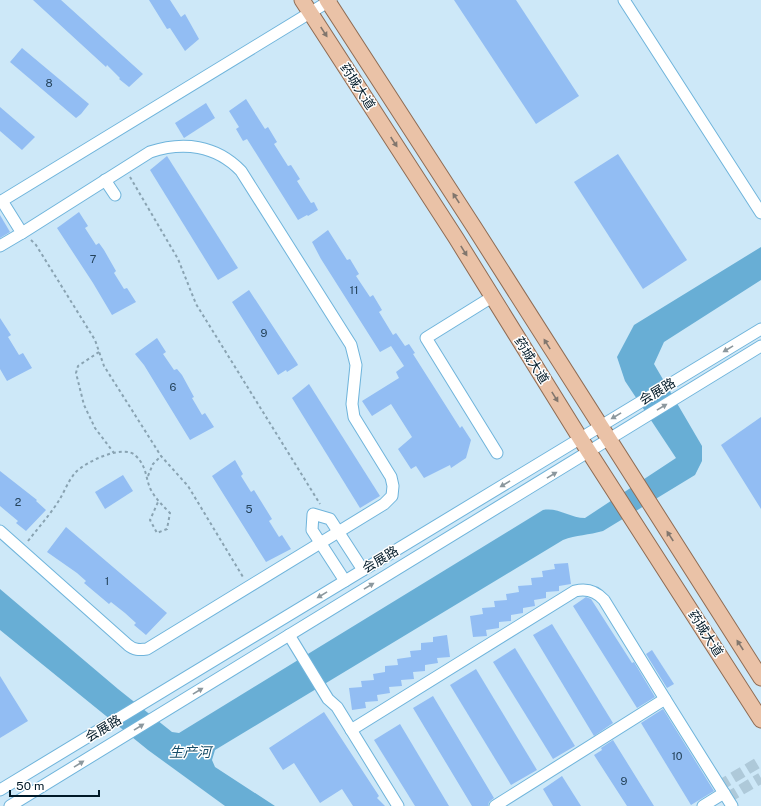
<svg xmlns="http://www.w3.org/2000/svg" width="761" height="806" font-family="'Public Sans','Noto Sans SC',sans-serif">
<rect width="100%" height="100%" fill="#cde8f8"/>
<path fill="#68aed5" d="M 761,247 L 761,280 L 664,342 L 654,364 L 702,446 L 702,461 L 695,475 L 603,531 C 589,535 576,535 563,540 L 215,750 L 212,760 L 215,767 L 275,806 L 225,806 L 148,750 L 0,630 L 0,589 L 118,689 L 172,732 L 179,733 L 543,510 C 558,507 570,518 585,518 L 676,458 L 625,381 L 617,357 L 634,325 Z"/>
<g fill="#92bdf3">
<path d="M 33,0 L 61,0 L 143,74 L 129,87 L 119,79 L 120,78 L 107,65 L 106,67 Z"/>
<path d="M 149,0 L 170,0 L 181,17 L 185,14 L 199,39 L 185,51 L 170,28 L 167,29 Z"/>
<path d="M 454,0 L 516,0 L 579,96 L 536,124 Z"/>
<path d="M 22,48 L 89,104 L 81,114 L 76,118 L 10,62 Z"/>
<path d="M 246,99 L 265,129 L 268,127 L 277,142 L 274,144 L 288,166 L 291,165 L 300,179 L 297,181 L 311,203 L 314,202 L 318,210 L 308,216 L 307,215 L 298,220 L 247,139 L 243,141 L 236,129 L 239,127 L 229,111 Z"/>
<path d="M 206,103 L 215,118 L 184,138 L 175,123 Z"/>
<path d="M 0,107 L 35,137 L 22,150 L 0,131 Z"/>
<path d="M 618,154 L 687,260 L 643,289 L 574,182 Z"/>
<path d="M 167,156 L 238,268 L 218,280 L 150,170 Z"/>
<path d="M 79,212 L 88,226 L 85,228 L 96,245 L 99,243 L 104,250 L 116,271 L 114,273 L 124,289 L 127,288 L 136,302 L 112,315 L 93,283 L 57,228 Z"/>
<path d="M 0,215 L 10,232 L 0,238 Z"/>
<path d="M 328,230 L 347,260 L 350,259 L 359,274 L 356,276 L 370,297 L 373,295 L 382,310 L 379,312 L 393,335 L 396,333 L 405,346 L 409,344 L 415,353 L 413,354 L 460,428 L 462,426 L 471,440 L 466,458 L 451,468 L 450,465 L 424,478 L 416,466 L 411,469 L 398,449 L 412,437 L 391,404 L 372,416 L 362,401 L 399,378 L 396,372 L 404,366 L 391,346 L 380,352 L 321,259 L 312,242 Z"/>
<path d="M 249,290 L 297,363 L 298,365 L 287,372 L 286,370 L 278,375 L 232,302 Z"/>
<path d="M 0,318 L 11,335 L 8,337 L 19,355 L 23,353 L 32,368 L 7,381 L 0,369 Z"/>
<path d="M 157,338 L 166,352 L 163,354 L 174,370 L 177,369 L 182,375 L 194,397 L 192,398 L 202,415 L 205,413 L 214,427 L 190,440 L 144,365 L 135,354 Z"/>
<path d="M 309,384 L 380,496 L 360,508 L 292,398 Z"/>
<path d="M 761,417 L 761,509 L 721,445 Z"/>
<path d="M 235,460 L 243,474 L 241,476 L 251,492 L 254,490 L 272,519 L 269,521 L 279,537 L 282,535 L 291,549 L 266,562 L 212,476 Z"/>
<path d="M 0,471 L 37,500 L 36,501 L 46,510 L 26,531 L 16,523 L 18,521 L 0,506 Z"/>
<path d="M 123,475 L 133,491 L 105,509 L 95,492 Z"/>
<path d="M 66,527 L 167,613 L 146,635 L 134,625 L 136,623 L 125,613 L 111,602 L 109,604 L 84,583 L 86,581 L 77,573 L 47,552 Z"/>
<path d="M 568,563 L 571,584 L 559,586 L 559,591 L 546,592 L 546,598 L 534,600 L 535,606 L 523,608 L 523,613 L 511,615 L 511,621 L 499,622 L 499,628 L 486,630 L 487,636 L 473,637 L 470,616 L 483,614 L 482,608 L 495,607 L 494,601 L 507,600 L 506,594 L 519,592 L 518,586 L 532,585 L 531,578 L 543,577 L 542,571 L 555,569 L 554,564 Z"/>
<path d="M 586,597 L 591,599 L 632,663 L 634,662 L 655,697 L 637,708 L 573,606 Z"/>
<path d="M 552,624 L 613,723 L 594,736 L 533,635 Z"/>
<path d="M 447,635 L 450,657 L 437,658 L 438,663 L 425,665 L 425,671 L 413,672 L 414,679 L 401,680 L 402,686 L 389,687 L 390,693 L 377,695 L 378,701 L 365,702 L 366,708 L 352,710 L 349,688 L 362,687 L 361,681 L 374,680 L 373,674 L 385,672 L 385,666 L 398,665 L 397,659 L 411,657 L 410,651 L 421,650 L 421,643 L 433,642 L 433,637 Z"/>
<path d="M 515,648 L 575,746 L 553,759 L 493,662 Z"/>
<path d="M 652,650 L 674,684 L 667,688 L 646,654 Z"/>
<path d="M 476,669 L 537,770 L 511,785 L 450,685 Z"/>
<path d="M 0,676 L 28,721 L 0,738 Z"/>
<path d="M 433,696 L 494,798 L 489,802 L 488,806 L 472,806 L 413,708 Z"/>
<path d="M 663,709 L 714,791 L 691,805 L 641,723 Z"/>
<path d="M 324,712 L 379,796 L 377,798 L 385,806 L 353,806 L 342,789 L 320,803 L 294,763 L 283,770 L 269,748 Z"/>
<path d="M 400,724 L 449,806 L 415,806 L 374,740 Z"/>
<path d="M 613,740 L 654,806 L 627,806 L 594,755 L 602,750 L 601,748 Z"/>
<path d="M 562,776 L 581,806 L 553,806 L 543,789 Z"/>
</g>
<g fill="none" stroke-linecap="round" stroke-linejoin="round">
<g stroke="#aec9d9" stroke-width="11" stroke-dasharray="11 5.5" stroke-linecap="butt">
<path d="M 719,786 L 761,761"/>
<path d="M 727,798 L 761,778"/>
</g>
<defs>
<g id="minor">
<path d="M 624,0 L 761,213"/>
<path d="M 105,180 L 115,195"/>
<path d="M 0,202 L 331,0"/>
<path d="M 0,246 L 22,233 L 2,201"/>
<path d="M 492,297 L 426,338 L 497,453"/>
<path d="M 0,531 L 128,645 C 134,650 139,650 147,649 L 384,504 L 392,496 L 393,486 L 391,477 L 354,417 L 352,404 L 356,365 L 351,345 L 241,171 C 216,145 183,141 150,152 L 22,233"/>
<path d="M 345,581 L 312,530 L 313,514 L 330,519 L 363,570"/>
<path d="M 289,635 L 328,699 L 337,707 L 398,806"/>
<path d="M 351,730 L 575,591 C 587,588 596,591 604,600 L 665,699"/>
<path d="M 0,790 L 761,329"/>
<path d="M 10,806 L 761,346"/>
<path d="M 495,806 L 665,699 L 732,806"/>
<path d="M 703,806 L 724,793"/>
</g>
<g id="major">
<path d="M 302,0 L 456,238 L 580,438 L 761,720"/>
<path d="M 327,0 L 474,227 L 761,678"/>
</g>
</defs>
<use href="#minor" stroke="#6fb4db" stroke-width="13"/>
<use href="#major" stroke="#8f6c54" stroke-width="17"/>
<g stroke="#89a3b2" stroke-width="2" stroke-dasharray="3 3" stroke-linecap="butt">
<path d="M 130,177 L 178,259 L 196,304 L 320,504"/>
<path d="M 31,240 L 36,245 L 95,340 L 104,366 L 161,456 L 188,486 L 243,577"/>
<path d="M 99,352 L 78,366 L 76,373 L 84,405 L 95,428 L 114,453"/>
<path d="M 148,476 L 153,464 L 161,456"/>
<path d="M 28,541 C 38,528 49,516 58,502 C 64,493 68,481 75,473 C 85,462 124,443 136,456 C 148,468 145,480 152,492 C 157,500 163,506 170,513 L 167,529 L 157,533 L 150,520 L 158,502"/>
</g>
<use href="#minor" stroke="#fff" stroke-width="11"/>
<use href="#major" stroke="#eac2a7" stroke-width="15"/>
</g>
<defs><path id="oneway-solid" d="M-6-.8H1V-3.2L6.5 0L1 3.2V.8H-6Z"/></defs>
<g fill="#81766d">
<use href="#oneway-solid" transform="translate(324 32) rotate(57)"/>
<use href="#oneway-solid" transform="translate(394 142) rotate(57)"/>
<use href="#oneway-solid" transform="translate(456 198) rotate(-123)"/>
<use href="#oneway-solid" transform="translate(464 251) rotate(58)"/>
<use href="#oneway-solid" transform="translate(547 344) rotate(-122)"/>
<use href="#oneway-solid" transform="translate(555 397) rotate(58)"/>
<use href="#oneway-solid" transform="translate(670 536) rotate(-123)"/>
<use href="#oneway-solid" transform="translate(740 645) rotate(-123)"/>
</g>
<g fill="#8c989e">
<use href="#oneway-solid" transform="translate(728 349) rotate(149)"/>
<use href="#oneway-solid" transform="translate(662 407) rotate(-31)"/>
<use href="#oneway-solid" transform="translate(616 416) rotate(149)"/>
<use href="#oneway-solid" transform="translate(552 475) rotate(-31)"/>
<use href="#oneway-solid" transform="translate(505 484) rotate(149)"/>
<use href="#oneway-solid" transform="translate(369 586) rotate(-31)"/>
<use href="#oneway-solid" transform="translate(322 595) rotate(149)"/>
<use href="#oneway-solid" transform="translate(198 691) rotate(-31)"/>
<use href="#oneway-solid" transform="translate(139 727) rotate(-32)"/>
<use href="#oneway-solid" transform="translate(79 764) rotate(-32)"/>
</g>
<g text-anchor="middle" stroke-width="3" stroke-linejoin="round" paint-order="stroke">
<g font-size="11" fill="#24425a">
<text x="49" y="87">8</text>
<text x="93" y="263">7</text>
<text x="354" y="294">11</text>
<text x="264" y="337">9</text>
<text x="173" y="391">6</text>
<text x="18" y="506">2</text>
<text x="249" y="513">5</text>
<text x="107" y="585">1</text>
<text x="677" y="760">10</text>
<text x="624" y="785">9</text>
</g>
<g font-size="13" fill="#001927" stroke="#fff">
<text transform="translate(358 86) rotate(57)" y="5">药城大道</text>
<text transform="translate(532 360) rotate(58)" y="5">药城大道</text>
<text transform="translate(657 391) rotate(-31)" y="5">会展路</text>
<text transform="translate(380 559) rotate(-31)" y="5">会展路</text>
<text transform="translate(706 633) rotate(57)" y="5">药城大道</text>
<text transform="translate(103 728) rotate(-31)" y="5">会展路</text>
</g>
<g font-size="14" font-style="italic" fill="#164d68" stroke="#fff">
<text x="190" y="757">生产河</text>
</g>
</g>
<path d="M10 790v6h89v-6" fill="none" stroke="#001927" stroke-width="2"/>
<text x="16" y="790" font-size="12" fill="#001927" stroke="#ffffff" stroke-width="3" paint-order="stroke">50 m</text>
</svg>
